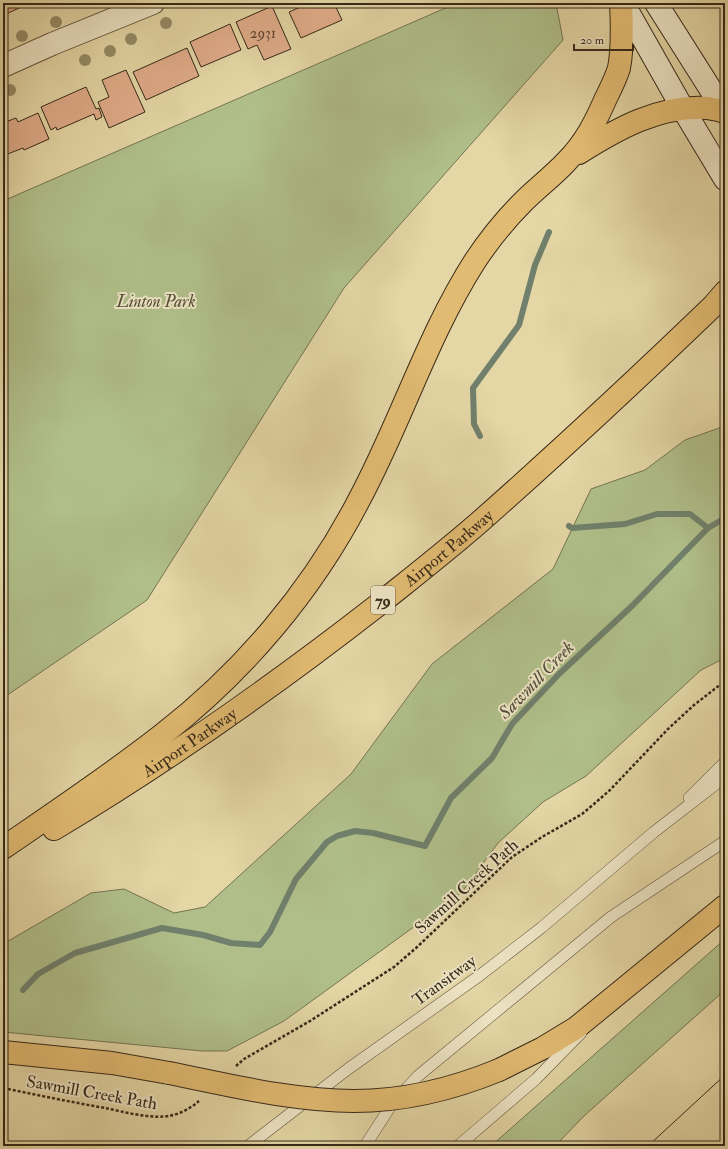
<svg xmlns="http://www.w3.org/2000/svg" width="728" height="1149" font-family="'IM FELL Double Pica',serif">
<rect width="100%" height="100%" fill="#e4d6a5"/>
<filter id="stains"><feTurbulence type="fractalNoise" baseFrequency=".005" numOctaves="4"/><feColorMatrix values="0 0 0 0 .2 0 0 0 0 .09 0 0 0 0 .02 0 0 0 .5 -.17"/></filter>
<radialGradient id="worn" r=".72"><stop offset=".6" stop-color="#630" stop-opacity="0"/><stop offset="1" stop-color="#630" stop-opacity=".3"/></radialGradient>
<g fill="#b0bf8a" stroke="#737452">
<path d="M 457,3 L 556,3 L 563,40 L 344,288 L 147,600 L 3,698 L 3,201 Z"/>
<path d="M 725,426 L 725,658 L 701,670 L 586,776 L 543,802 L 498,843 L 462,892 L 284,1021 L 227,1051 L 202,1051 L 3,1032 L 3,944 L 91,893 L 124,889 L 174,913 L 205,907 L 351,774 L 432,664 L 553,569 L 591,489 L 645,470 L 685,440 Z"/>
<path d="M 725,939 L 725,990 L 584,1116 L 555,1146 L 491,1146 Z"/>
</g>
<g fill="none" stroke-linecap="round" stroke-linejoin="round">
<g stroke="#70806c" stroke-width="6">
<path d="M 480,436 L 474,424 L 473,388 L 519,325 L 535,265 L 549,232"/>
<path d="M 569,526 L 572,528 L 625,524 L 657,514 L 690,514 L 708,528"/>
<path d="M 23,990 L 38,974 L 75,953 L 162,928 L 203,935 L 231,943 L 260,945 L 270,932 L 296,879 L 327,842 L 337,836 L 355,831 L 373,833 L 425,846 L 451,798 L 492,758 L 512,724 L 559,674 L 633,605 L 708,528 L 725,518"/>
</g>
</g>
<g fill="#e0ac8a" stroke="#362919">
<path d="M 3,3 L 28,3 L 28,4 L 6,14 L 3,8 Z"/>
<path d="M 304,3 L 334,3 L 342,20 L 301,38 L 289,12 L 305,5 Z"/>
<path d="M 272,6 L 291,49 L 264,60 L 257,45 L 248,49 L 236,22 Z"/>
<path d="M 230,24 L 241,50 L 201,67 L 190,42 Z"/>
<path d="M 187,48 L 199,76 L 146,100 L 133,72 Z"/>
<path d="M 126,70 L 145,112 L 109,128 L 98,102 L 109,97 L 102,80 Z"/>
<path d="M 86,87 L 96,109 L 99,108 L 102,117 L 96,120 L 94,114 L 57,130 L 56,127 L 51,130 L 41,107 Z"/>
<path d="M 38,113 L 49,139 L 24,150 L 23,148 L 5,155 L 3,150 L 3,123 L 16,118 L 18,122 Z"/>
</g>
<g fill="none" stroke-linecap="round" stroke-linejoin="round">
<defs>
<g id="lane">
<path d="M 689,798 L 725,762"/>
<path d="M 248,1146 L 348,1069 L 479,976 L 541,928 L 654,832 L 725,777"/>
<path d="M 365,1146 L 392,1104 L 418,1076 L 611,917 L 725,841"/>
<path d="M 458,1146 L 536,1079 L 581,1033"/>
</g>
<path id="street" d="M 3,66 L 52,44 L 153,3"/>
<g id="secondary">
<path d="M 623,3 L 683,109 L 725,179"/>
<path d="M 656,3 L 725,112"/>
</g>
<g id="highway">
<path d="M 579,153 C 617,129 659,105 707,108 C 713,109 719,110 725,112"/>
<path id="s1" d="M 54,829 C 166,762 274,686 378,605 C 413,577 449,549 483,519 C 561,450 637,379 713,306 L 725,292"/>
<path d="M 3,848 C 57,811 111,775 162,735 C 243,672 312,591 359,500 C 401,422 427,336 475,261 C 489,240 505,220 523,202 C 537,188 553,176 566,162 C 585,143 596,121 606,98 C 611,88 616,78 619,68 C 623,48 622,23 621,3"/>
<path d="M 3,1052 L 112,1063 L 169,1073"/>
<path d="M 499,1070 L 543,1048 L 576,1028 L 725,906"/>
</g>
</defs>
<use href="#lane" stroke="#62543c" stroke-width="12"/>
<use href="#street" stroke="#62543c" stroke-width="24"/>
<use href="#secondary" stroke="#362919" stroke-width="24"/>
<use href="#highway" stroke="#362919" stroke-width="24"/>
<g stroke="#362919" stroke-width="2.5" stroke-dasharray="3 2" stroke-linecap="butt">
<path d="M 236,1066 L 244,1059 L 310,1021 L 394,967 L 416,948 L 512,857 L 542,837 L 582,814 L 594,804 L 610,790 L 668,729 L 694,705 L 725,681"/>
<path d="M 3,1088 C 37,1095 71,1102 105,1108 C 125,1112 149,1119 169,1116 C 180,1114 191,1108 199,1101"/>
</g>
<use href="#lane" stroke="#ede4c4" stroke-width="11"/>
<use href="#street" stroke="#ede4c4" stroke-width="22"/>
<use href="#secondary" stroke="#ede4c4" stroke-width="22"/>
<use href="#highway" stroke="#e2bb72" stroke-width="22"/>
<path stroke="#362919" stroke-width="1" d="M 648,1146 L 725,1075"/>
<defs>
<path id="highway-bridge" d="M 169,1073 C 230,1085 292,1101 354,1101 C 405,1101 453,1089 499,1070"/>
</defs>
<use href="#highway-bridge" stroke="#362919" stroke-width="24" stroke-linecap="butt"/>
<use href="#highway-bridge" stroke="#e2bb72" stroke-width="22"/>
</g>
<g fill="#958b67">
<circle cx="56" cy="22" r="6"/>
<circle cx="166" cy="23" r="6"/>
<circle cx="22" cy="36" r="6"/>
<circle cx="131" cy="39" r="6"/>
<circle cx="110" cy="51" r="6"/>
<circle cx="85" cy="60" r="6"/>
<circle cx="10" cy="90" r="6"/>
</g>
<g text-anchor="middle" stroke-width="4" stroke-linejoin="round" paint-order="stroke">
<g font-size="15" fill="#604a35">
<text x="263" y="38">2931</text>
</g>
<rect fill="#ede4c4" stroke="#6d614c" stroke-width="1" x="371" y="586" width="24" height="28" rx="3"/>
<g font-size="16" font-weight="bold" fill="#362919">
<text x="383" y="606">79</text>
</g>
<g font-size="17" font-style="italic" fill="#544e35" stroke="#ede4c4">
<text x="156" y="307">Linton Park</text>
</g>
<g font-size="17" fill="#362919" stroke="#ede4c4">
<text dy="6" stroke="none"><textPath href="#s1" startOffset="485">Airport Parkway</textPath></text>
<text dy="6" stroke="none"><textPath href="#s1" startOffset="161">Airport Parkway</textPath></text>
<text transform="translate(466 886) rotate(-42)" y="6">Sawmill Creek Path</text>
<text transform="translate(444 980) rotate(-36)" y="6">Transitway</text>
<text transform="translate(92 1092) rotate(10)" y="6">Sawmill Creek Path</text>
</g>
<g font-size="18" font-style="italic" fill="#4e4d3c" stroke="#ede4c4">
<text transform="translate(536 680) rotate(-46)" y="6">Sawmill Creek</text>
</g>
</g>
<rect width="728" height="1149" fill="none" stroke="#e4d6a5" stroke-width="16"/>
<rect x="4" y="4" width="720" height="1141" fill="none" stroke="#362919" stroke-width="2"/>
<rect x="8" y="8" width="712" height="1133" fill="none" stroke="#362919"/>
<path d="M574 44v6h59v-6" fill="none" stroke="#362919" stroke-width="2"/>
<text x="580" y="44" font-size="12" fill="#362919" stroke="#ede4c4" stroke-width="3" paint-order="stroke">20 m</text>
<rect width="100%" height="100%" filter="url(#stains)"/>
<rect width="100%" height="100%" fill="url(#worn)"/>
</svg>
